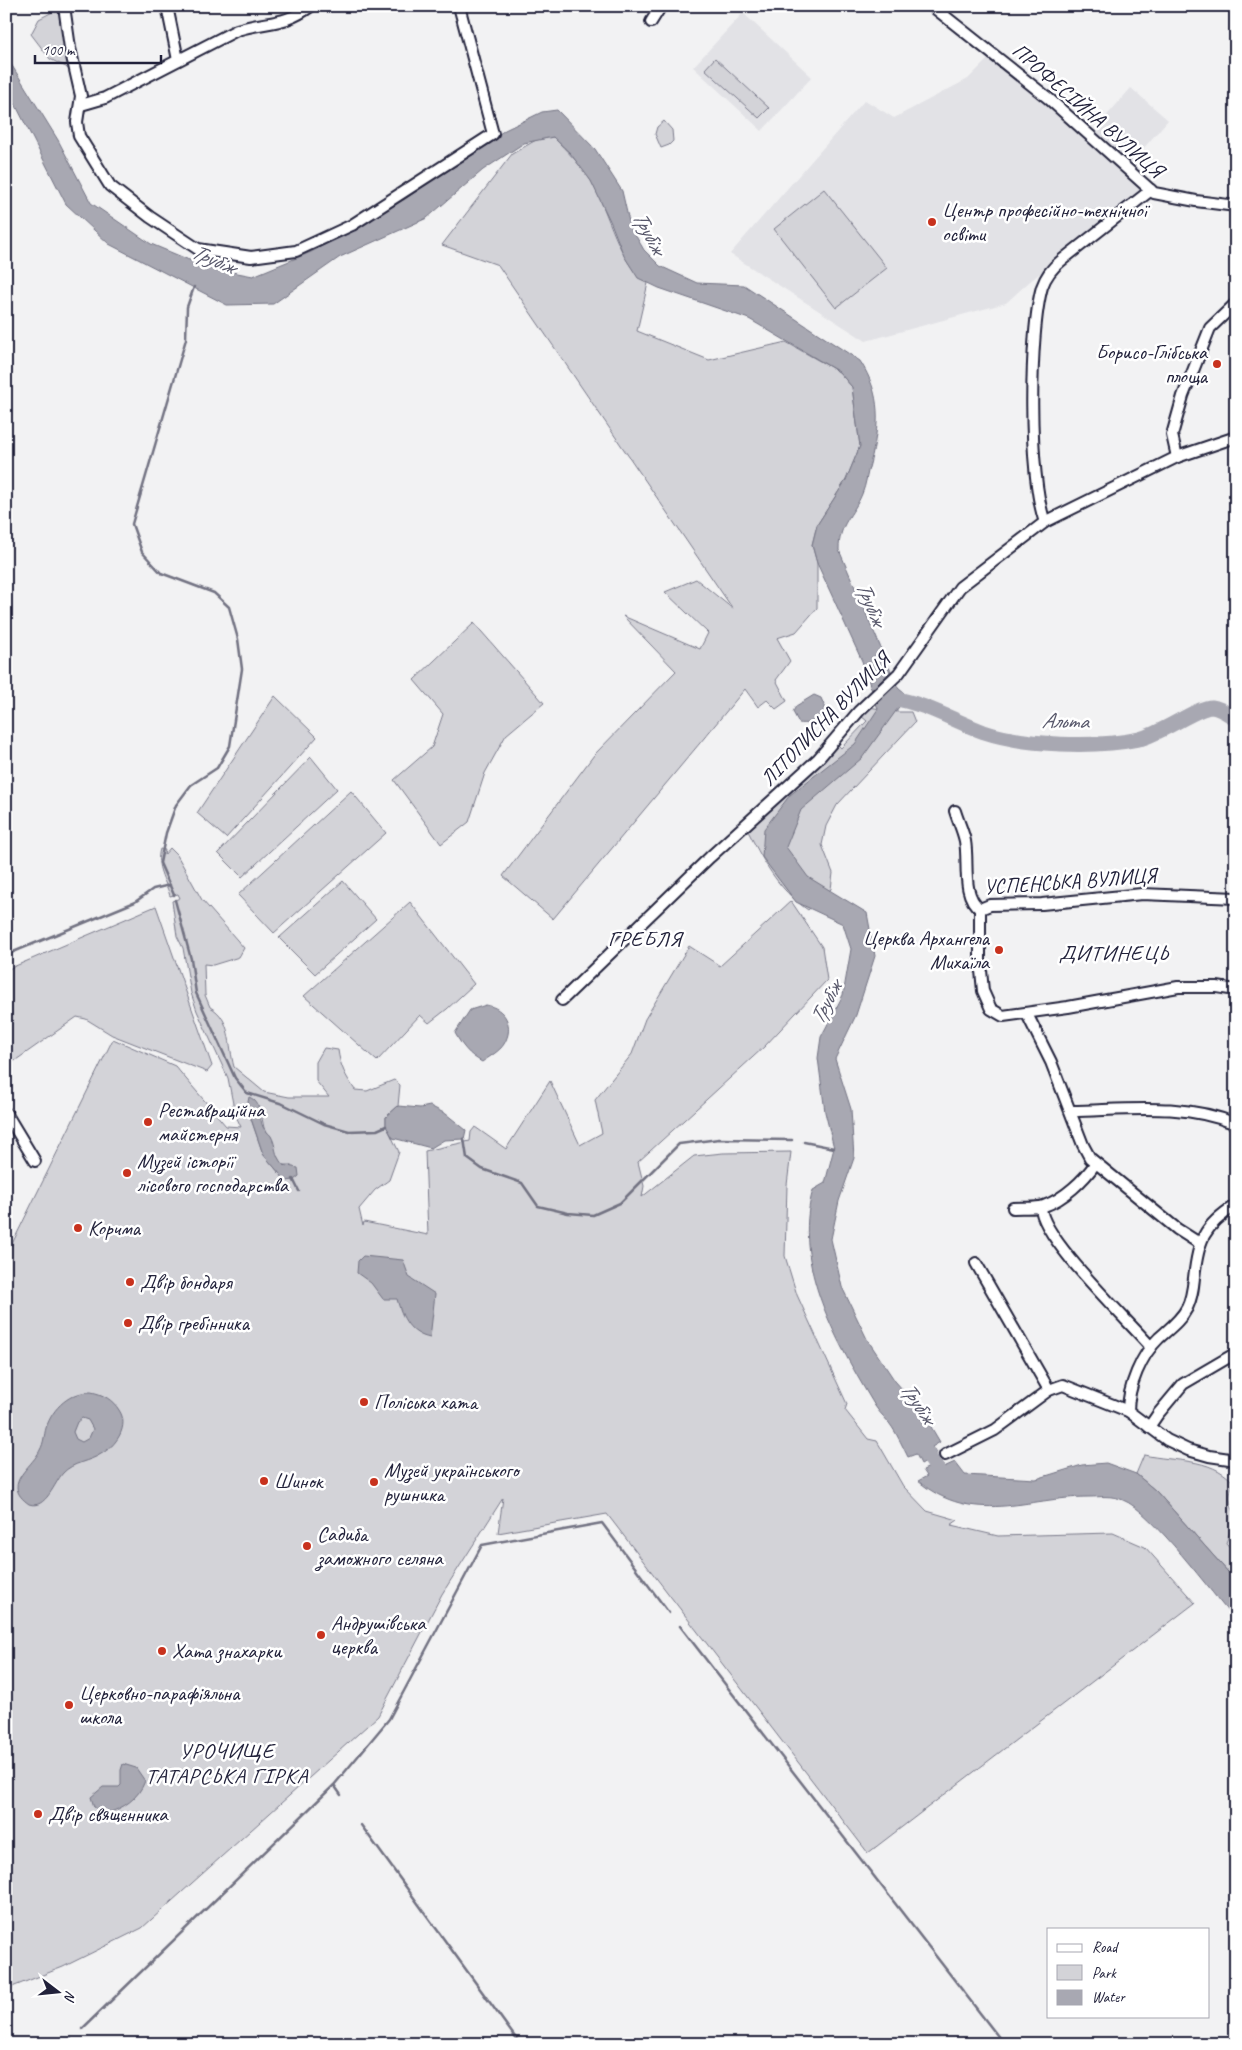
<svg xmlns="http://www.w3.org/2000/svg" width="1242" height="2050" font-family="Caveat,sans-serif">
<rect width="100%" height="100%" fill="#f2f2f3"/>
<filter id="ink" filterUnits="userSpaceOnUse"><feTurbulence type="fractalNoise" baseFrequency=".02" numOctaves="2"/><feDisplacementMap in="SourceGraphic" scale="10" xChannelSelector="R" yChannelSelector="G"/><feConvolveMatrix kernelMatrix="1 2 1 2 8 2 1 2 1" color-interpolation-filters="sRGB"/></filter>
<g filter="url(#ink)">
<g fill="#e2e2e6">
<path d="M 743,13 L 812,77 L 762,131 L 693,67 Z"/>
<path d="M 992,55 L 1087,138 L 1131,88 L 1168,120 L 1124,171 L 1146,189 L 1029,282 L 1006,303 L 866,341 L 730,254 L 865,100 L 894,118 L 968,79 Z"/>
</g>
<g fill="#d3d3d8" stroke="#7a7a8a" fill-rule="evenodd">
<path d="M 64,6 L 80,82 L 66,67 L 50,59 L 31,34 L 39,19 Z"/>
<path d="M 715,58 L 769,108 L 759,118 L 705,69 Z"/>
<path d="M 664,121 L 672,130 L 673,141 L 669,145 L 661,148 L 655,134 L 657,127 Z"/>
<path d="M 553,137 C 567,151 581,165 591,181 C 608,209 620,268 648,283 L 637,331 L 709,360 L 786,342 L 839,372 L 852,387 L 860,446 L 846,480 L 817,525 L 812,545 L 817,563 L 817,608 L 796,632 L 777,638 L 790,661 L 776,680 L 787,701 L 776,709 L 767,700 L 758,707 L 745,689 L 553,919 L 503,876 L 594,755 L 676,671 L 623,616 L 700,649 L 708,633 L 665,592 L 696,579 L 733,609 L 498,265 L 442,245 L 512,154 L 536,140 Z"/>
<path d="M 824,189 L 887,268 L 836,308 L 774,229 Z"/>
<path d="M 474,623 L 544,703 L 506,735 L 485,773 L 469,822 L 441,844 L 394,780 L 432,747 L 443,714 L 414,680 Z"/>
<path d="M 275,696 L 317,737 L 226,838 L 197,813 Z"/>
<path d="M 869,707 L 898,712 L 911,712 L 915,722 L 837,805 L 826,826 L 822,845 L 833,873 L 831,889 L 808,910 C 777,889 762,859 746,827 L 836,743 L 841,748 L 867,721 L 861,716 Z"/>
<path d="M 311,757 L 337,789 L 242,877 L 218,853 Z"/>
<path d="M 351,791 L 386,833 L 274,933 L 238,895 Z"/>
<path d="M 170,848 L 177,855 L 202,900 L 244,948 L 239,957 L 213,965 L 204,964 L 205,995 L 210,1007 C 232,1019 228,1045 234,1067 L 264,1092 L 289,1097 L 329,1097 L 316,1081 L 316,1062 L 324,1048 L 338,1050 C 340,1066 346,1077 355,1090 L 367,1091 L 394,1080 L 400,1085 L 398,1106 L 386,1117 L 386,1125 L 399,1152 L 389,1180 L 375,1190 L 359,1209 L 363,1226 L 364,1222 L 428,1235 L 425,1151 L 470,1141 L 471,1132 L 475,1127 L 506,1149 L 550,1081 L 580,1145 L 602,1133 L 595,1100 L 632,1054 L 645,1019 L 689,946 L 720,966 L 791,901 L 822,947 L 827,980 L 764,1047 L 638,1162 L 644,1186 L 642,1197 L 694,1156 L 723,1153 L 791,1152 L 787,1185 L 785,1256 L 797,1295 L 847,1404 L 845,1410 L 868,1439 L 877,1441 L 903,1486 L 927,1511 L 958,1520 L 951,1525 L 998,1536 L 1113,1533 L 1145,1547 L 1195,1603 L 868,1853 L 607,1514 L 498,1533 L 503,1498 L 442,1594 L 378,1716 L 142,1928 L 63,1967 L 12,1987 L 6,1992 L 6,1256 L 113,1039 L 175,1066 L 226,1126 L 241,1127 L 235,1114 L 228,1078 L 197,1011 L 191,993 L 183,948 L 177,936 L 172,901 L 180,898 L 178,894 L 170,896 C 165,879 155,867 160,849 L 165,850 L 164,855 ZM 247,1107 L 260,1108 L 264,1128 L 271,1137 L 275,1155 L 283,1165 L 291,1165 L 286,1181 L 263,1154 Z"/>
<path d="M 343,881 L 376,919 L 315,974 L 279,938 Z"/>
<path d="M 410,902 L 474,984 L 447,1009 L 429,1023 L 420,1015 L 377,1061 L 304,996 Z"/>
<path d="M 156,906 L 212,1066 L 207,1072 L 112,1035 L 86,1019 L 77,1017 L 6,1067 L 6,970 Z"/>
<path d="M 1144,1455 C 1174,1462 1210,1457 1233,1482 C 1229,1495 1228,1503 1236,1515 L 1226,1543 L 1236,1554 L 1236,1581 L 1156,1491 L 1136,1474 Z"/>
</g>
<g fill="#a8a8b2" stroke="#727282" fill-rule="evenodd">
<path d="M 6,56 L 58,140 L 91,203 L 151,244 L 206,267 L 253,276 L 311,252 L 354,229 L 405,199 L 505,130 L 542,112 L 557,110 L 595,149 L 622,191 L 630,226 L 644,250 L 660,266 L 697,283 L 744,285 L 860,361 C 882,395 880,425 870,464 C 867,473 866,485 862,494 C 853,516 839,523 839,550 L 898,688 L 911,699 L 908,703 L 901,704 L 862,758 L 801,810 L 786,847 L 808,877 L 867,913 L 875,956 L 856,1015 L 835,1059 L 851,1109 L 854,1158 L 839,1201 L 831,1239 L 842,1287 L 867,1339 L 895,1381 L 921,1410 L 940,1442 L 932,1447 L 937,1455 L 921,1464 L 916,1454 L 908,1457 C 903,1447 898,1436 892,1427 C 887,1419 880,1414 875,1406 C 838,1344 791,1265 813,1190 L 825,1183 L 834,1148 L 825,1112 L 818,1058 L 821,1037 L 843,995 L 851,949 L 843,924 L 796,902 L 762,857 L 764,829 L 790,795 L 855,744 L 878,709 L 862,661 L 817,563 L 812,545 L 817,525 L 846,480 L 860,446 L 852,387 L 839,372 L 749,319 L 659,288 L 638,278 L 624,256 L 611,223 L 591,181 L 570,153 L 553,137 L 524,143 L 483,170 L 427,218 L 340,257 L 273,304 L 227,305 L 109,244 L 66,204 L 6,86 Z"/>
<path d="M 814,695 L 821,698 L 824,705 C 826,719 811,725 799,723 L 793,712 L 796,706 Z"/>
<path d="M 486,1005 C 505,1008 515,1026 504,1044 C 500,1051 489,1057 482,1062 C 469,1055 462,1046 455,1033 L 470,1010 Z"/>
<path d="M 249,1097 C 263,1103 258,1116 263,1127 C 265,1131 269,1133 271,1136 C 277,1147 273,1153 283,1165 L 298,1168 L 299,1176 L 294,1180 L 286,1181 L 263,1154 L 247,1107 Z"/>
<path d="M 398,1106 L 420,1108 L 430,1106 L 446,1114 L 466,1130 L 464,1139 L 444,1140 L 431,1148 L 393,1138 L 386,1126 L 386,1117 Z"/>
<path d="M 363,1256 L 403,1260 L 409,1277 L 435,1294 L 430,1338 C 410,1334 402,1318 397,1299 L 383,1299 L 371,1283 L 357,1273 L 358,1261 Z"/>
<path d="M 91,1392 C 103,1394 113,1400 119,1410 C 130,1426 116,1446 101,1454 C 89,1462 73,1462 63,1473 C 54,1483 46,1510 29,1504 C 0,1484 32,1468 40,1450 C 44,1443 44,1435 46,1428 C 53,1407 70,1392 91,1392 ZM 82,1418 L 88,1420 L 93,1429 L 89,1438 L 82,1442 L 76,1439 L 73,1432 L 77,1422 Z"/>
<path d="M 941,1462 L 944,1467 L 955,1462 L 965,1475 L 1036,1479 L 1082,1465 L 1106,1463 L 1136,1474 L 1156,1491 L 1236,1581 L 1236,1621 C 1212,1594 1152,1511 1123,1500 C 1112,1495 1100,1497 1089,1497 C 1026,1497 974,1527 918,1481 L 927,1476 L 923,1470 Z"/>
<path d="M 123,1764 L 136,1768 L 145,1781 C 138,1799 124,1808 105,1814 L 94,1807 L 91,1797 L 103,1787 L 119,1787 L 121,1785 L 121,1770 Z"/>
</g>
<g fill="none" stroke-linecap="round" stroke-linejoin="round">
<g stroke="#727282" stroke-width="2.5">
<path d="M 174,895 L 160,863 L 166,833 L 176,805 L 191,785 L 217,768 L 230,746 L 242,669 L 238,639 L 229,607 L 214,593 L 161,573 L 142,552 L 132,524 L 186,339 L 187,307 L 194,287"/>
<path d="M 175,900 L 191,959 L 196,993 L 235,1078 L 247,1093 L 283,1104 L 324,1124 L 349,1131 L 377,1130 L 386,1126"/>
<path d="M 6,955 L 135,902 L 153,889 L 170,885"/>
<path d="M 464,1139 L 467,1158 L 482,1169 L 522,1183 L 538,1206 L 568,1213 L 593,1215 L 620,1203 L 679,1144 L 719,1139 L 792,1140"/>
<path d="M 804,1142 L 834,1148"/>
<path d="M 293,1179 L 299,1191"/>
<path d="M 680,1626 L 1004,2044"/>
<path d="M 334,1785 L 389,1719 L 482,1545 L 602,1523 L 669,1613"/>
<path d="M 361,1825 L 520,2044"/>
<path d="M 82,2029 L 334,1785 L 341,1795"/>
<path d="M 66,2044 L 71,2039"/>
</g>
<g stroke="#a8a8b2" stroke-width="15">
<path d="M 891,698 C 925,703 952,720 984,732 C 1026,746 1096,748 1139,739 C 1159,735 1199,706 1212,707 C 1221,708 1228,714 1236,719"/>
<path d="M 920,1442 L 945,1482"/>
</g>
<defs>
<g id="minor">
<path d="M 64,6 L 70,48 L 81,96 L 77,122 L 79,136 L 110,186 L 150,217 L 198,249 L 251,257 L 296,251 L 352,225 L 493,134 L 459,6"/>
<path d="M 167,6 L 178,60"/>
<path d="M 932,6 L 1048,98 L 1154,193 L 1196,201 L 1236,206"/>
<path d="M 651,22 L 661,6"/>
<path d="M 81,105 L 105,98 L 237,30 C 269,20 282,27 311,6"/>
<path d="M 1177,457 L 1172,435 L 1183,396 L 1210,328 L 1236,303"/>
<path d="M 1045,522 C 1028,477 1029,333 1042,287 C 1046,275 1053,267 1062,260 L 1151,190"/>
<path d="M 955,811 C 958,821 963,831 965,841 C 969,863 961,895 980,909 L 990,905 L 1042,904 L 1142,894 L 1236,898"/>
<path d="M 980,909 L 980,960 L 983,991 L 991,1009 L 1003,1016 L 1068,1007 L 1178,987 L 1217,987 L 1236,990"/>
<path d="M 562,1000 L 710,857 L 818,759 L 859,711 L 899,673 L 960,587 L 1045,522 L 1177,457 L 1236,437"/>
<path d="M 1027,1014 L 1051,1062 L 1083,1145 L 1090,1158 L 1177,1229 L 1199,1243"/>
<path d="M 6,1071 L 6,1070"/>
<path d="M 1072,1111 C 1127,1110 1183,1102 1236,1124"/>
<path d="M 6,1113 L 35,1161"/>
<path d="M 1041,1207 C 1041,1238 1128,1320 1151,1347"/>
<path d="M 1013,1208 C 1023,1207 1035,1209 1044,1206 C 1064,1199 1084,1180 1095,1164"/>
<path d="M 976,1263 L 1049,1390"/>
<path d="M 1128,1411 C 1128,1387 1141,1355 1159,1338 C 1169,1329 1181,1320 1187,1308 C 1192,1298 1193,1288 1194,1278 C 1198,1241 1203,1226 1236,1205"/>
<path d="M 1149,1427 L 1158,1414 L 1183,1384 L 1236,1353"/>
<path d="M 945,1455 L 995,1430 L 1049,1390 L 1063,1385 L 1128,1411 L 1167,1440 L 1188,1450 L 1209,1456 L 1236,1460"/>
</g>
</defs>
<use href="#minor" stroke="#22223b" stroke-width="14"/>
<use href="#minor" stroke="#fff" stroke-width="10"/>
</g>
</g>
<g fill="#c8321e" stroke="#fff" stroke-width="2">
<circle cx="932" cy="222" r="5"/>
<circle cx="1217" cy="364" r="5"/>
<circle cx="999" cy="950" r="5"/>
<circle cx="148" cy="1122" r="5"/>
<circle cx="127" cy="1173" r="5"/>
<circle cx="78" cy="1228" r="5"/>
<circle cx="130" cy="1282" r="5"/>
<circle cx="128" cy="1323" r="5"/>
<circle cx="364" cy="1402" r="5"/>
<circle cx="264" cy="1481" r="5"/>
<circle cx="374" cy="1482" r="5"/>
<circle cx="307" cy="1546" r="5"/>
<circle cx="321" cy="1635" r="5"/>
<circle cx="162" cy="1651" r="5"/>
<circle cx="69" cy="1705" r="5"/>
<circle cx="38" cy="1814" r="5"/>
</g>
<g text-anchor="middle" stroke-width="5" stroke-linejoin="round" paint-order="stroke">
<g font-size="21" fill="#22223b" stroke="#fff">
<text transform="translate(1088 110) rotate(41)" y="7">ПРОФЕСІЙНА ВУЛИЦЯ</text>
<text transform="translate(825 719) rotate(-46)" y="7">ЛІТОПИСНА ВУЛИЦЯ</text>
<text transform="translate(1070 881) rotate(-4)" y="7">УСПЕНСЬКА ВУЛИЦЯ</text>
</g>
<g font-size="21" fill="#22223b" stroke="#fff" text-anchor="start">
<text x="942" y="217">Центр професійно-технічної<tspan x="942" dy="24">освіти</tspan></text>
<text x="1207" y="359" text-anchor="end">Борисо-Глібська<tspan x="1207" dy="24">площа</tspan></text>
<text x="989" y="945" text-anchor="end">Церква Архангела<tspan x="989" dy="24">Михаїла</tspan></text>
<text x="158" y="1117">Реставраційна<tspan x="158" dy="24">майстерня</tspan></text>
<text x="137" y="1168">Музей історії<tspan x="137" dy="24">лісового господарства</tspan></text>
<text x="88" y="1235">Корчма</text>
<text x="140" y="1289">Двір бондаря</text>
<text x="138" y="1330">Двір гребінника</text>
<text x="374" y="1409">Поліська хата</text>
<text x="384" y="1477">Музей українського<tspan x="384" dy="24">рушника</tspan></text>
<text x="274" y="1488">Шинок</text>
<text x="317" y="1541">Садиба<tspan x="317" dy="24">заможного селяна</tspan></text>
<text x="331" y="1630">Андрушівська<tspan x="331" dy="24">церква</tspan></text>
<text x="172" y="1658">Хата знахарки</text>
<text x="79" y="1700">Церковно-парафіяльна<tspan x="79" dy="24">школа</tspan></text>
<text x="48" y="1821">Двір священника</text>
</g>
<g font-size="22" font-style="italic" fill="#58586b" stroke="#fff">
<text transform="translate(650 232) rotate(61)" y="8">Трубіж</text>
<text transform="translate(214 258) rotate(23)" y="8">Трубіж</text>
<text transform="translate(872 603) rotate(67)" y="8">Трубіж</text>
<text transform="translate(1065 720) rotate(1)" y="8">Альта</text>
<text transform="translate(825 1002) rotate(-63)" y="8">Трубіж</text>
<text transform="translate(919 1402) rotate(56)" y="8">Трубіж</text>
</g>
<g font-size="22" letter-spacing="1" fill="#22223b" stroke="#fff">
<text x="645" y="946">ГРЕБЛЯ</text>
<text x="1114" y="960">ДИТИНЕЦЬ</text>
<text x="227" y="1758">УРОЧИЩЕ<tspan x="227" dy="25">ТАТАРСЬКА ГІРКА</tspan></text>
</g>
</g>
<rect width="1242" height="2050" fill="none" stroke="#fff" stroke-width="25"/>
<rect x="12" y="12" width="1217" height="2025" fill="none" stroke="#22223b" stroke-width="2" filter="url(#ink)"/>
<rect x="1047" y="1928" width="162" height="90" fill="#ffffff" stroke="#a7a7b1"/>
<rect x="1057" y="1944" width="25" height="8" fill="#ffffff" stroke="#a7a7b1"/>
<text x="1092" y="1952" font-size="15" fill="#22223b">Road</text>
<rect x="1057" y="1965" width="25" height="15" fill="#d3d3d8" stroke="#a7a7b1"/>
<text x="1092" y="1978" font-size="15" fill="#22223b">Park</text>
<rect x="1057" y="1990" width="25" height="15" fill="#a8a8b2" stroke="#a7a7b1"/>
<text x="1092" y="2002" font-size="15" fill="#22223b">Water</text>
<g transform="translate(58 1992) rotate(106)" stroke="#ffffff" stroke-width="4" paint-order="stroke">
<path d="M0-4L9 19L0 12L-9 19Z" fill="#22223b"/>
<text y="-8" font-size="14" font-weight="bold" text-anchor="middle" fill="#22223b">N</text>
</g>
<path d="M35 55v8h126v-8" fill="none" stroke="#22223b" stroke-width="2.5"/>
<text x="42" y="55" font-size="15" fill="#22223b" stroke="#ffffff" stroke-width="4" paint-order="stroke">100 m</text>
</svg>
